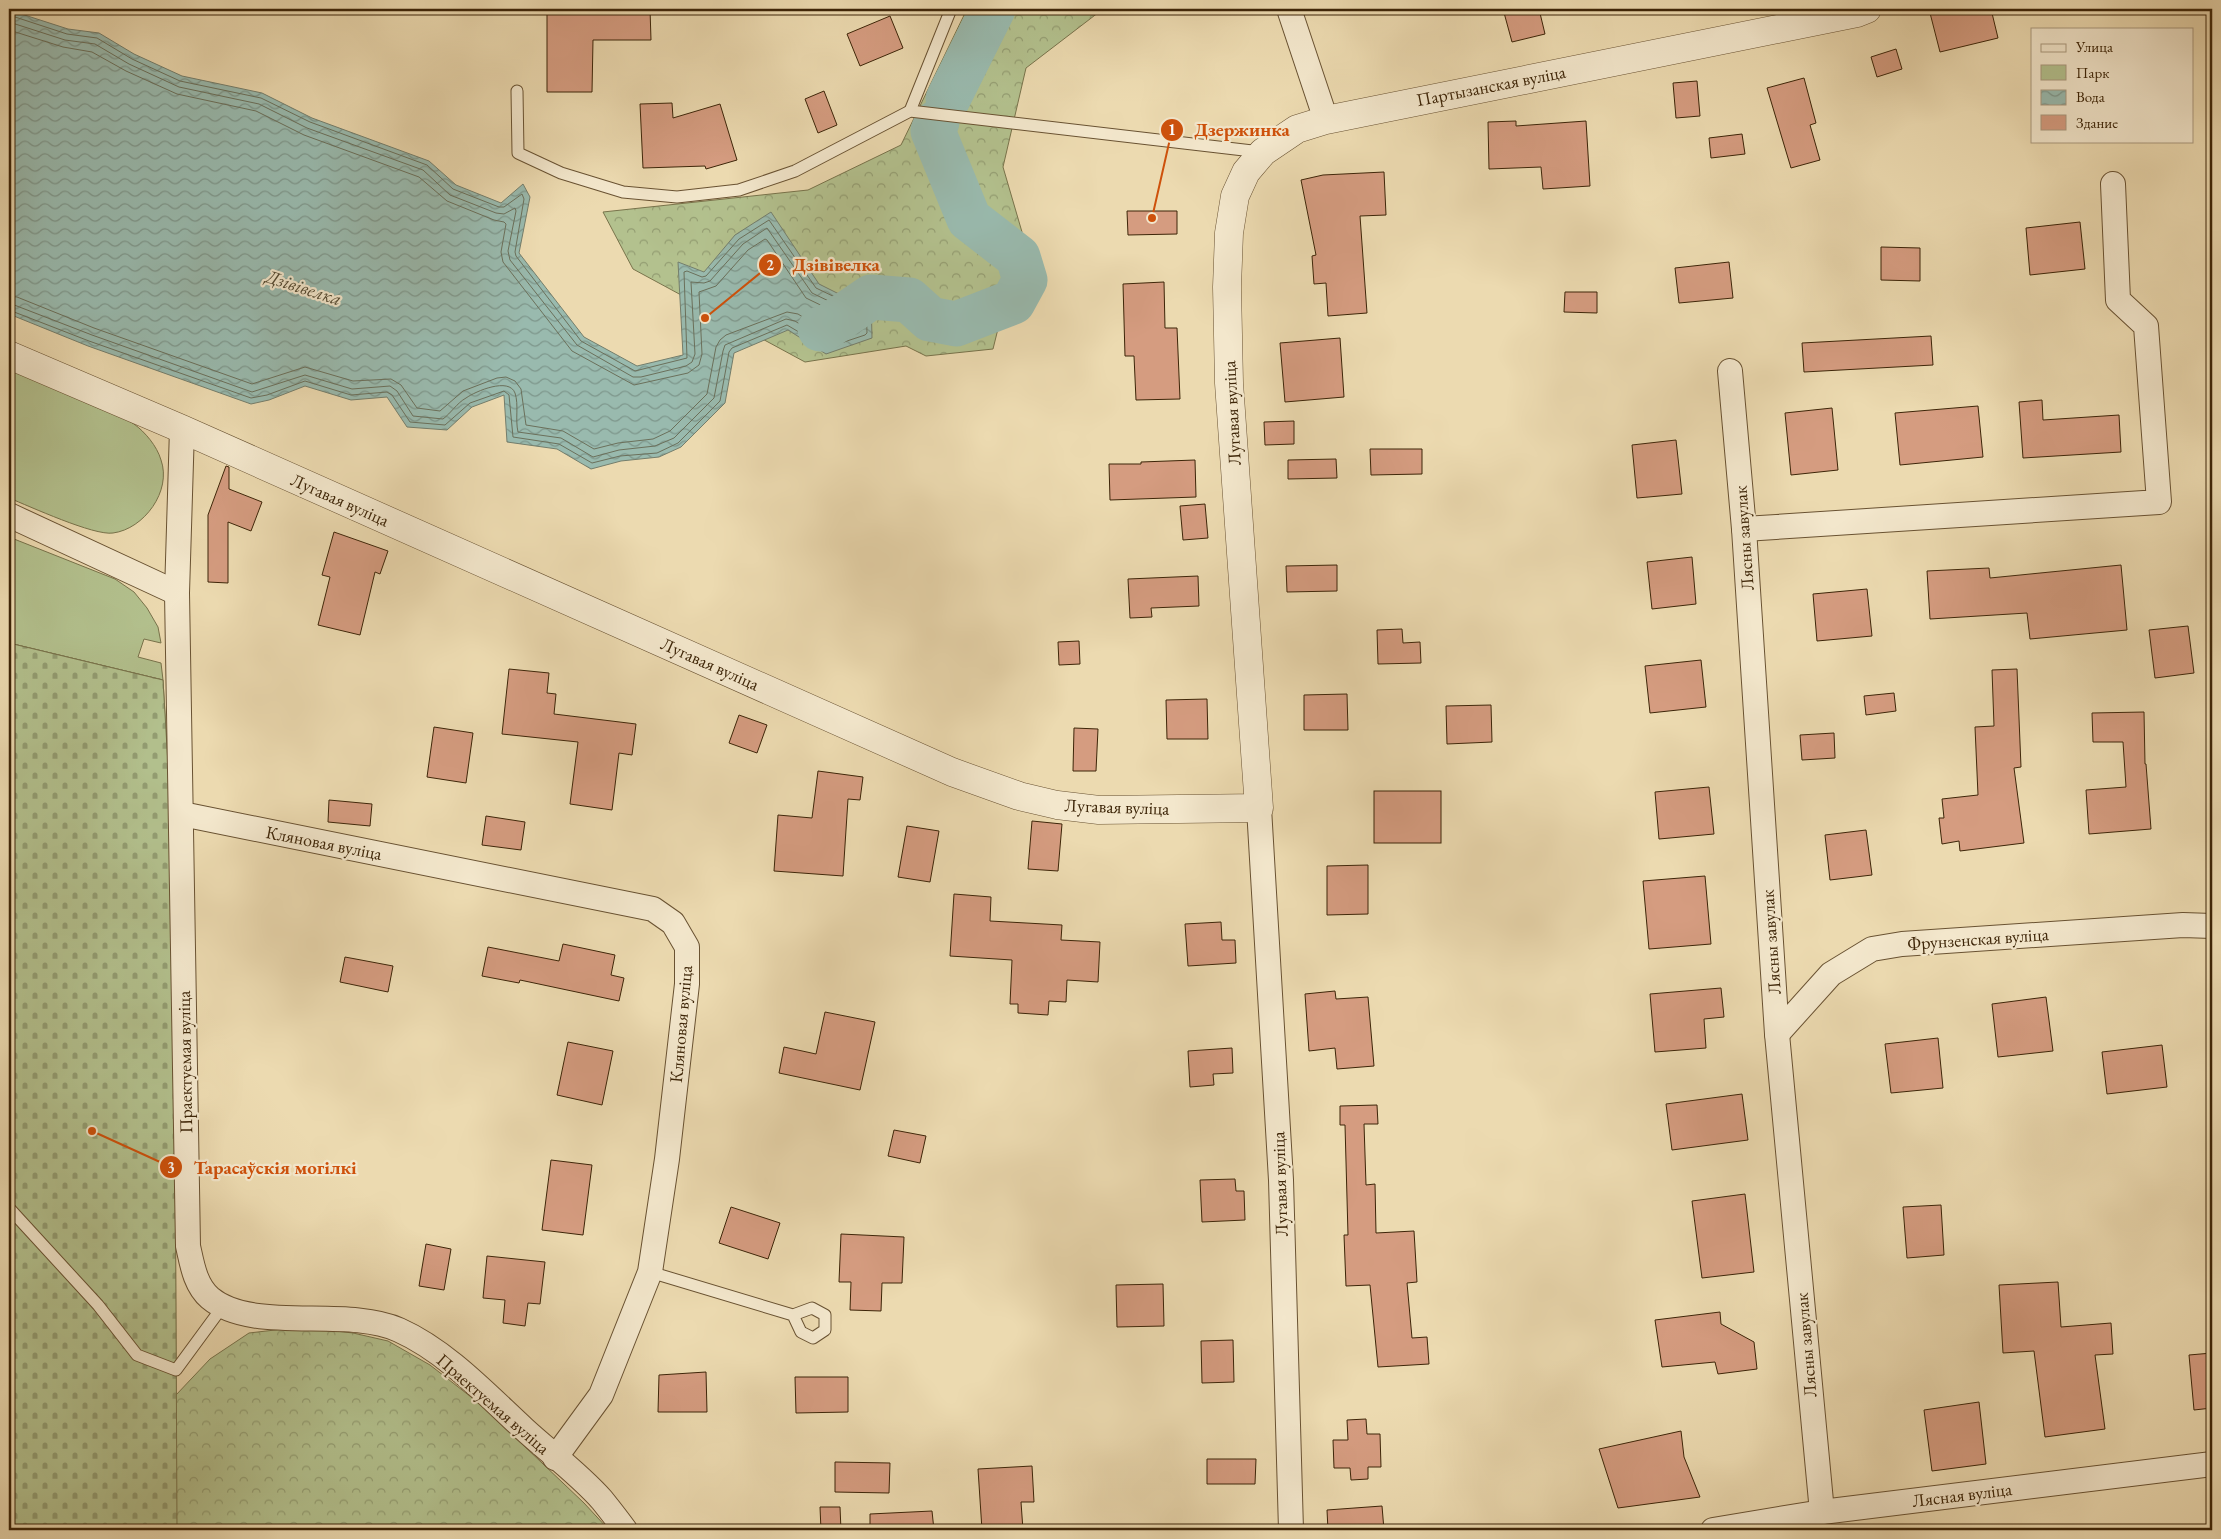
<svg xmlns="http://www.w3.org/2000/svg" width="2221" height="1539" font-family="'EB Garamond',serif">
<defs>
<pattern id="forest-crowns" width="20" height="18" patternUnits="userSpaceOnUse" patternTransform="scale(1.25)"><rect width="20" height="18" fill="#b3c18e"/><path d="M2 6a3 3 0 1 1 6 0M12 15a3 3 0 1 1 6 0" fill="none" stroke="#939d72"/></pattern>
<pattern id="cemetery-stones" width="16" height="16" patternUnits="userSpaceOnUse" patternTransform="scale(1.25)"><rect width="16" height="16" fill="#b3c18e"/><path d="M2 7V4a2 2 0 0 1 4 0v3zM10 15v-3a2 2 0 0 1 4 0v3z" fill="#939d72"/></pattern>
<pattern id="water-waves" width="16" height="10" patternUnits="userSpaceOnUse" patternTransform="scale(1.25)"><rect width="16" height="10" fill="#99baae"/><path d="M0 5q4-4 8 0t8 0" fill="none" stroke="#7e978c"/></pattern>
</defs>
<rect width="100%" height="100%" fill="#ecdab0"/>
<filter id="stains"><feTurbulence type="fractalNoise" baseFrequency=".004" numOctaves="4"/><feColorMatrix values="0 0 0 0 .2 0 0 0 0 .09 0 0 0 0 .02 0 0 0 .5 -.17"/></filter>
<radialGradient id="worn" r=".72"><stop offset=".6" stop-color="#630" stop-opacity="0"/><stop offset="1" stop-color="#630" stop-opacity=".3"/></radialGradient>
<g fill="#b3c18e" stroke="#78734b">
<path d="M 9,368 C 38,381 67,394 96,407 C 108,412 123,416 134,424 C 145,432 157,446 161,460 C 172,491 144,529 113,533 C 94,536 29,506 9,498 Z"/>
<path d="M 9,537 L 115,579 L 134,592 L 147,608 L 158,627 L 161,643 L 144,639 L 138,657 L 161,663 L 163,680 L 9,643 Z"/>
</g>
<g fill="url(#forest-crowns)" stroke="#78734b">
<path d="M 967,9 L 1103,9 L 1026,68 L 1003,167 L 1022,232 L 993,349 L 926,356 L 906,346 L 805,362 L 633,269 L 603,212 L 808,190 L 901,145 Z"/>
<path d="M 1165,9 L 1202,9 L 1198,14 Z"/>
<path d="M 9,643 L 163,680 L 174,866 L 176,1395 L 210,1359 L 249,1333 L 301,1327 L 353,1333 L 388,1341 L 430,1365 L 480,1404 L 584,1503 L 609,1530 L 9,1530 Z"/>
</g>
<path fill="url(#cemetery-stones)" stroke="#78734b" d="M 9,643 L 163,680 L 174,866 L 177,1530 L 9,1530 Z"/>
<path fill="url(#water-waves)" stroke="#747e6c" d="M 9,10 L 68,29 L 99,33 L 134,54 L 182,76 L 262,93 L 312,118 L 429,161 L 456,185 L 501,203 L 523,184 L 530,197 L 519,253 L 584,337 L 637,366 L 683,355 L 678,262 L 704,272 L 735,235 L 771,212 L 819,284 L 841,295 L 871,297 L 872,338 L 826,354 L 788,330 L 734,353 L 725,403 L 681,447 L 659,457 L 621,461 L 591,469 L 557,449 L 507,442 L 504,395 L 472,407 L 447,430 L 407,427 L 387,397 L 351,400 L 305,386 L 269,400 L 251,404 L 88,346 L 9,314 Z"/>
<g fill="none" stroke-linecap="round" stroke-linejoin="round">
<g stroke="#6b705b" stroke-width="1">
<path d="M 9,15 L 67,34 L 97,38 L 132,59 L 180,81 L 261,98 L 310,122 L 427,165 L 453,189 L 499,207 L 504,207 L 522,194 L 524,199 L 515,252 L 516,256 L 581,341 L 635,371 L 687,358 L 684,272 L 687,271 L 702,277 L 706,276 L 739,239 L 769,220 L 816,288 L 839,299 L 866,302 L 867,333 L 865,335 L 826,348 L 787,325 L 732,348 L 729,352 L 720,401 L 678,443 L 657,453 L 620,456 L 592,463 L 559,444 L 513,437 L 509,395 L 504,391 L 470,403 L 445,425 L 410,422 L 392,395 L 387,392 L 351,395 L 305,381 L 267,395 L 251,398 L 89,341 L 9,310"/>
<path d="M 9,22 L 65,40 L 95,44 L 129,64 L 179,87 L 259,104 L 307,128 L 423,170 L 450,195 L 496,213 L 504,214 L 515,208 L 516,211 L 508,251 L 510,260 L 577,345 L 633,377 L 641,377 L 686,366 L 692,362 L 695,354 L 691,282 L 704,283 L 710,281 L 743,244 L 767,228 L 812,293 L 837,305 L 859,308 L 860,329 L 859,331 L 827,342 L 795,321 L 786,319 L 725,345 L 723,351 L 714,398 L 674,438 L 655,446 L 619,450 L 593,457 L 561,438 L 518,432 C 515,419 519,405 515,393 C 509,377 476,391 466,398 C 457,403 451,413 443,419 L 413,416 L 397,391 L 390,386 L 352,389 L 305,375 L 252,392 L 92,335 L 9,303"/>
<path d="M 9,30 L 63,47 L 92,52 L 126,71 L 177,94 L 256,111 L 304,135 L 419,177 L 447,201 L 494,220 L 504,222 L 506,224 L 501,252 L 503,262 L 572,351 L 634,385 L 688,373 L 699,365 L 702,354 L 699,292 L 716,286 L 748,250 L 765,239 L 767,240 L 806,298 L 835,312 L 851,314 L 853,323 L 851,326 L 828,333 L 798,314 L 787,312 L 726,335 L 720,340 L 716,347 L 707,394 L 670,431 L 653,439 L 618,443 L 594,449 L 563,431 L 526,425 L 521,389 L 515,381 L 506,377 L 497,378 L 463,391 L 440,411 L 417,408 L 401,385 L 391,379 L 353,381 L 305,367 L 252,384 L 94,328 L 17,297 L 9,296"/>
</g>
<g stroke="#99baae" stroke-width="45">
<path d="M 948,99 L 993,9"/>
<path d="M 820,329 L 824,329 L 871,297 L 909,300 L 930,319 L 956,324 L 1013,302 L 1025,280 L 1018,257 L 969,219 L 933,131 L 937,122"/>
</g>
</g>
<g fill="#d59c80" stroke="#3d2508">
<path d="M 547,9 L 650,9 L 651,40 L 593,40 L 592,92 L 547,92 Z"/>
<path d="M 1503,9 L 1539,9 L 1545,34 L 1512,42 Z"/>
<path d="M 1949,9 L 1991,9 L 1998,38 L 1940,52 L 1930,13 Z"/>
<path d="M 890,16 L 903,48 L 860,66 L 847,34 Z"/>
<path d="M 1896,49 L 1902,69 L 1877,77 L 1871,57 Z"/>
<path d="M 1804,78 L 1816,123 L 1810,125 L 1820,160 L 1791,168 L 1767,88 Z"/>
<path d="M 1697,81 L 1700,116 L 1676,118 L 1673,83 Z"/>
<path d="M 824,91 L 837,125 L 818,133 L 805,99 Z"/>
<path d="M 672,103 L 673,118 L 720,104 L 737,160 L 706,169 L 705,166 L 643,168 L 640,104 Z"/>
<path d="M 1516,121 L 1516,126 L 1586,121 L 1590,186 L 1543,189 L 1541,167 L 1489,169 L 1488,122 Z"/>
<path d="M 1742,134 L 1745,154 L 1711,158 L 1709,138 Z"/>
<path d="M 1384,172 L 1386,215 L 1360,216 L 1367,313 L 1328,316 L 1326,283 L 1314,284 L 1312,256 L 1316,255 L 1301,180 L 1323,175 Z"/>
<path d="M 1127,211 L 1177,211 L 1177,234 L 1128,235 Z"/>
<path d="M 2080,222 L 2085,269 L 2030,275 L 2026,228 Z"/>
<path d="M 1881,247 L 1920,248 L 1920,281 L 1881,280 Z"/>
<path d="M 1729,262 L 1733,298 L 1679,303 L 1675,268 Z"/>
<path d="M 1164,282 L 1165,328 L 1177,328 L 1180,399 L 1136,400 L 1134,356 L 1125,356 L 1123,284 Z"/>
<path d="M 1565,292 L 1597,292 L 1597,313 L 1564,312 Z"/>
<path d="M 1931,336 L 1933,365 L 1804,372 L 1802,343 Z"/>
<path d="M 1340,338 L 1344,397 L 1285,402 L 1280,343 Z"/>
<path d="M 2042,400 L 2043,420 L 2119,415 L 2121,452 L 2023,458 L 2019,402 Z"/>
<path d="M 1978,406 L 1983,457 L 1900,465 L 1895,413 Z"/>
<path d="M 1832,408 L 1838,470 L 1791,475 L 1785,413 Z"/>
<path d="M 1294,421 L 1294,444 L 1265,445 L 1264,422 Z"/>
<path d="M 1676,440 L 1682,494 L 1637,498 L 1632,445 Z"/>
<path d="M 1370,449 L 1422,449 L 1422,474 L 1371,475 Z"/>
<path d="M 1336,459 L 1337,478 L 1288,479 L 1288,460 Z"/>
<path d="M 1195,460 L 1196,497 L 1110,500 L 1109,464 L 1141,464 L 1141,462 Z"/>
<path d="M 226,466 L 229,467 L 229,489 L 262,502 L 251,531 L 228,522 L 228,583 L 208,582 L 208,515 Z"/>
<path d="M 1205,504 L 1208,538 L 1183,540 L 1180,506 Z"/>
<path d="M 334,532 L 388,551 L 380,574 L 375,572 L 360,635 L 318,625 L 330,577 L 322,575 Z"/>
<path d="M 1692,557 L 1696,604 L 1652,609 L 1647,562 Z"/>
<path d="M 1337,565 L 1337,591 L 1287,592 L 1286,566 Z"/>
<path d="M 2121,565 L 2127,630 L 2030,639 L 2027,613 L 1930,619 L 1927,571 L 1989,568 L 1990,578 Z"/>
<path d="M 1198,576 L 1199,606 L 1151,608 L 1152,617 L 1130,618 L 1128,579 Z"/>
<path d="M 1867,589 L 1872,636 L 1817,641 L 1813,594 Z"/>
<path d="M 2188,626 L 2194,673 L 2155,678 L 2149,630 Z"/>
<path d="M 1402,629 L 1403,643 L 1420,642 L 1421,663 L 1378,664 L 1377,630 Z"/>
<path d="M 1079,641 L 1080,664 L 1059,665 L 1058,642 Z"/>
<path d="M 1701,660 L 1706,707 L 1650,713 L 1645,666 Z"/>
<path d="M 509,669 L 549,673 L 547,693 L 556,694 L 554,714 L 636,724 L 632,755 L 619,753 L 612,810 L 570,804 L 578,742 L 502,734 Z"/>
<path d="M 2017,669 L 2021,767 L 2014,768 L 2024,843 L 1960,851 L 1959,841 L 1942,844 L 1939,818 L 1944,818 L 1942,799 L 1978,795 L 1975,727 L 1994,726 L 1992,670 Z"/>
<path d="M 1894,693 L 1896,711 L 1866,715 L 1864,696 Z"/>
<path d="M 1347,694 L 1348,730 L 1304,730 L 1304,695 Z"/>
<path d="M 1207,699 L 1208,739 L 1167,739 L 1166,700 Z"/>
<path d="M 1491,705 L 1492,742 L 1447,744 L 1446,706 Z"/>
<path d="M 2144,712 L 2145,764 L 2146,764 L 2151,829 L 2089,834 L 2086,790 L 2126,787 L 2123,742 L 2093,742 L 2092,713 Z"/>
<path d="M 739,715 L 767,725 L 757,753 L 729,743 Z"/>
<path d="M 434,727 L 473,733 L 466,783 L 427,777 Z"/>
<path d="M 1074,728 L 1098,729 L 1096,771 L 1073,771 Z"/>
<path d="M 1834,733 L 1835,758 L 1802,760 L 1800,735 Z"/>
<path d="M 818,771 L 863,777 L 860,800 L 848,799 L 843,876 L 774,871 L 778,815 L 812,818 Z"/>
<path d="M 1709,787 L 1714,834 L 1659,839 L 1655,792 Z"/>
<rect x="1374" y="791" width="67" height="52"/>
<path d="M 329,800 L 372,804 L 370,826 L 328,822 Z"/>
<path d="M 486,816 L 525,822 L 521,850 L 482,845 Z"/>
<path d="M 1032,821 L 1062,824 L 1058,871 L 1028,869 Z"/>
<path d="M 907,826 L 939,831 L 930,882 L 898,877 Z"/>
<path d="M 1866,830 L 1872,875 L 1830,880 L 1825,835 Z"/>
<path d="M 1368,865 L 1368,914 L 1327,915 L 1327,866 Z"/>
<path d="M 1705,876 L 1711,944 L 1649,949 L 1643,881 Z"/>
<path d="M 954,894 L 991,897 L 990,921 L 1062,925 L 1061,940 L 1100,942 L 1098,982 L 1067,980 L 1066,1002 L 1049,1001 L 1048,1015 L 1018,1013 L 1018,1004 L 1010,1004 L 1012,960 L 950,956 Z"/>
<path d="M 1221,922 L 1222,940 L 1235,940 L 1236,963 L 1188,966 L 1185,924 Z"/>
<path d="M 563,944 L 615,955 L 611,975 L 624,978 L 619,1001 L 520,980 L 519,983 L 482,976 L 488,947 L 559,961 Z"/>
<path d="M 345,957 L 393,966 L 388,992 L 340,982 Z"/>
<path d="M 1721,988 L 1724,1017 L 1704,1019 L 1706,1048 L 1655,1052 L 1650,994 Z"/>
<path d="M 1335,991 L 1336,999 L 1368,997 L 1374,1066 L 1337,1069 L 1335,1048 L 1309,1051 L 1305,994 Z"/>
<path d="M 2046,997 L 2053,1051 L 1998,1057 L 1992,1004 Z"/>
<path d="M 825,1012 L 875,1022 L 860,1090 L 779,1073 L 784,1047 L 816,1054 Z"/>
<path d="M 1938,1038 L 1943,1088 L 1891,1093 L 1885,1044 Z"/>
<path d="M 568,1042 L 613,1051 L 602,1105 L 557,1095 Z"/>
<path d="M 2162,1045 L 2167,1087 L 2107,1094 L 2102,1052 Z"/>
<path d="M 1232,1048 L 1233,1073 L 1213,1074 L 1214,1085 L 1190,1087 L 1188,1051 Z"/>
<path d="M 1742,1094 L 1748,1140 L 1672,1150 L 1666,1104 Z"/>
<path d="M 1377,1105 L 1378,1124 L 1364,1124 L 1366,1185 L 1375,1184 L 1376,1233 L 1414,1231 L 1417,1282 L 1407,1283 L 1412,1338 L 1427,1337 L 1429,1364 L 1378,1367 L 1370,1285 L 1346,1286 L 1344,1235 L 1348,1235 L 1345,1125 L 1340,1125 L 1340,1106 Z"/>
<path d="M 894,1130 L 926,1136 L 920,1163 L 888,1156 Z"/>
<path d="M 551,1160 L 592,1165 L 583,1235 L 542,1230 Z"/>
<path d="M 1235,1179 L 1236,1191 L 1244,1191 L 1245,1220 L 1202,1222 L 1200,1180 Z"/>
<path d="M 1745,1194 L 1754,1272 L 1702,1278 L 1692,1201 Z"/>
<path d="M 1941,1205 L 1944,1255 L 1907,1258 L 1903,1207 Z"/>
<path d="M 731,1207 L 780,1223 L 768,1259 L 719,1243 Z"/>
<path d="M 841,1234 L 904,1237 L 902,1283 L 882,1283 L 881,1311 L 850,1310 L 851,1282 L 839,1282 Z"/>
<path d="M 426,1244 L 451,1249 L 444,1290 L 419,1286 Z"/>
<path d="M 487,1256 L 545,1262 L 540,1304 L 528,1303 L 525,1326 L 503,1323 L 505,1300 L 483,1298 Z"/>
<path d="M 2058,1282 L 2061,1327 L 2111,1323 L 2113,1354 L 2095,1355 L 2105,1429 L 2045,1437 L 2034,1351 L 2003,1353 L 1999,1285 Z"/>
<path d="M 1163,1284 L 1164,1326 L 1117,1327 L 1116,1285 Z"/>
<path d="M 1720,1312 L 1721,1324 L 1754,1342 L 1757,1369 L 1718,1374 L 1715,1362 L 1662,1367 L 1655,1320 Z"/>
<path d="M 1233,1340 L 1234,1382 L 1202,1383 L 1201,1341 Z"/>
<path d="M 2212,1353 L 2212,1408 L 2194,1410 L 2189,1355 Z"/>
<path d="M 706,1372 L 707,1412 L 658,1412 L 659,1375 Z"/>
<path d="M 795,1377 L 848,1377 L 848,1412 L 796,1413 Z"/>
<path d="M 1979,1402 L 1986,1464 L 1932,1471 L 1924,1410 Z"/>
<path d="M 1366,1419 L 1367,1434 L 1380,1434 L 1381,1467 L 1368,1467 L 1368,1479 L 1351,1480 L 1350,1468 L 1334,1468 L 1333,1440 L 1348,1440 L 1347,1420 Z"/>
<path d="M 1681,1431 L 1684,1457 L 1700,1497 L 1618,1508 L 1599,1449 Z"/>
<path d="M 1207,1459 L 1256,1459 L 1255,1484 L 1207,1484 Z"/>
<path d="M 835,1462 L 890,1463 L 889,1493 L 835,1492 Z"/>
<path d="M 1032,1466 L 1034,1502 L 1021,1502 L 1023,1530 L 982,1530 L 978,1469 Z"/>
<path d="M 1382,1506 L 1384,1530 L 1328,1530 L 1327,1510 Z"/>
<path d="M 820,1507 L 840,1507 L 841,1530 L 821,1530 Z"/>
<path d="M 932,1511 L 934,1530 L 870,1530 L 870,1514 Z"/>
</g>
<g fill="none" stroke-linecap="round" stroke-linejoin="round">
<defs>
<g id="service">
<path d="M 517,91 L 518,153 L 561,173 L 623,192 L 677,197 L 739,190 L 795,171 L 910,111 L 1261,152"/>
<path d="M 910,111 L 951,9"/>
<path d="M 9,1208 L 98,1305 L 137,1355 L 176,1370 L 223,1306"/>
<path d="M 650,1272 L 793,1315 L 801,1332 L 813,1338 L 825,1330 L 825,1315 L 812,1308 L 793,1315"/>
</g>
<g id="minor">
<path d="M 1289,9 L 1326,120"/>
<path d="M 1730,371 L 1744,529 L 1777,1034 L 1822,1512"/>
<path d="M 182,429 L 177,593 L 188,1246 C 192,1264 195,1285 210,1298 C 253,1334 346,1306 399,1330 C 446,1351 486,1394 524,1429 C 549,1452 579,1474 602,1500 C 610,1510 618,1520 625,1530"/>
<path d="M 9,515 L 177,593"/>
<path d="M 1744,529 L 2159,502 L 2146,326 L 2118,300 L 2113,184"/>
<path d="M 1259,808 L 1281,1180 L 1291,1530"/>
<path d="M 182,814 L 653,909 L 673,923 L 687,947 L 687,984 L 667,1159 L 650,1272 L 601,1395 L 555,1458"/>
<path d="M 1777,1034 L 1831,974 L 1872,949 L 1902,944 L 2183,925 L 2212,926"/>
<path d="M 1713,1530 L 1822,1512 L 2212,1464"/>
</g>
<path id="tertiary" d="M 9,355 L 182,429 L 952,772 L 1019,796 L 1057,805 L 1099,810 L 1259,808 L 1229,383 L 1227,287 L 1229,233 L 1235,196 L 1246,172 L 1263,152 L 1297,129 L 1326,120 L 1857,13 L 1867,9"/>
</defs>
<use href="#service" stroke="#695232" stroke-width="13"/>
<use href="#minor" stroke="#695232" stroke-width="26"/>
<use href="#tertiary" stroke="#695232" stroke-width="29"/>
<use href="#service" stroke="#f3e7cc" stroke-width="11"/>
<use href="#minor" stroke="#f3e7cc" stroke-width="24"/>
<use href="#tertiary" stroke="#f3e7cc" stroke-width="28"/>
</g>
<g text-anchor="middle" stroke-width="4.5" stroke-linejoin="round" paint-order="stroke">
<g font-size="18" fill="#3d2508" stroke="#f3e7cc">
<text transform="translate(1491 86) rotate(-11)" y="6">Партызанская вуліца</text>
<text transform="translate(1232 413) rotate(-93)" y="6">Лугавая вуліца</text>
<text transform="translate(340 500) rotate(24)" y="6">Лугавая вуліца</text>
<text transform="translate(1744 538) rotate(-94)" y="6">Лясны завулак</text>
<text transform="translate(710 664) rotate(24)" y="6">Лугавая вуліца</text>
<text transform="translate(1117 807) rotate(2)" y="6">Лугавая вуліца</text>
<text transform="translate(324 843) rotate(11)" y="6">Кляновая вуліца</text>
<text transform="translate(1978 939) rotate(-4)" y="6">Фрунзенская вуліца</text>
<text transform="translate(1771 942) rotate(-94)" y="6">Лясны завулак</text>
<text transform="translate(681 1024) rotate(-85)" y="6">Кляновая вуліца</text>
<text transform="translate(185 1062) rotate(-91)" y="6">Праектуемая вуліца</text>
<text transform="translate(1280 1184) rotate(-92)" y="6">Лугавая вуліца</text>
<text transform="translate(1806 1345) rotate(-95)" y="6">Лясны завулак</text>
<text transform="translate(493 1404) rotate(41)" y="6">Праектуемая вуліца</text>
<text transform="translate(1962 1495) rotate(-7)" y="6">Лясная вуліца</text>
</g>
<g font-size="19" font-style="italic" fill="#544a32" stroke="#f3e7cc">
<text transform="translate(304 287) rotate(18)" y="7">Дзівівелка</text>
</g>
</g>
<path fill="none" stroke="#ce510b" stroke-width="2" d="M1152 218L1172 130M705 318L770 265M92 1131L171 1167"/>
<g fill="#ce510b" stroke="#f3e7cc" stroke-width="2">
<circle cx="1152" cy="218" r="5"/>
<circle cx="705" cy="318" r="5"/>
<circle cx="92" cy="1131" r="5"/>
<circle cx="1172" cy="130" r="12"/>
<circle cx="770" cy="265" r="12"/>
<circle cx="171" cy="1167" r="12"/>
</g>
<g font-size="15" text-anchor="middle" font-weight="bold" fill="#fff">
<text x="1172" y="135">1</text>
<text x="770" y="270">2</text>
<text x="171" y="1173">3</text>
</g>
<g font-size="19" text-anchor="middle" font-weight="bold" fill="#ce510b" stroke="#f3e7cc" stroke-width="4.5" stroke-linejoin="round" paint-order="stroke">
<text x="1242" y="136">Дзержинка</text>
<text x="836" y="271">Дзівівелка</text>
<text x="275" y="1174">Тарасаўскія могілкі</text>
</g>
<rect width="2221" height="1539" fill="none" stroke="#ecdab0" stroke-width="30"/>
<rect x="10" y="10" width="2201" height="1519" fill="none" stroke="#3d2508" stroke-width="2.5"/>
<rect x="15" y="15" width="2191" height="1509" fill="none" stroke="#3d2508"/>
<rect x="2031" y="28" width="162" height="115" fill="#f3e7cc" stroke="#aa997e"/>
<rect x="2041" y="44" width="25" height="8" fill="#f3e7cc" stroke="#aa997e"/>
<text x="2076" y="52" font-size="15" fill="#3d2508">Улица</text>
<rect x="2041" y="65" width="25" height="15" fill="#b3c18e" stroke="#aa997e"/>
<text x="2076" y="78" font-size="15" fill="#3d2508">Парк</text>
<rect x="2041" y="90" width="25" height="15" fill="url(#water-waves)" stroke="#aa997e"/>
<text x="2076" y="102" font-size="15" fill="#3d2508">Вода</text>
<rect x="2041" y="115" width="25" height="15" fill="#d59c80" stroke="#aa997e"/>
<text x="2076" y="128" font-size="15" fill="#3d2508">Здание</text>
<rect width="100%" height="100%" filter="url(#stains)"/>
<rect width="100%" height="100%" fill="url(#worn)"/>
</svg>
